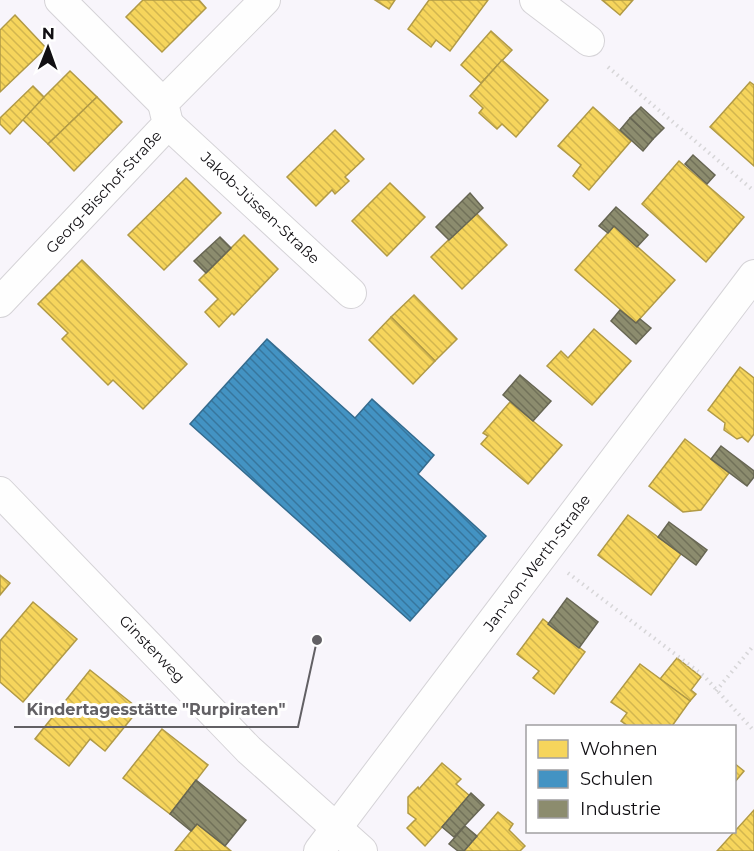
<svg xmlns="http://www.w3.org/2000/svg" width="754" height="851" font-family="Montserrat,sans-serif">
<defs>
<pattern id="homes-back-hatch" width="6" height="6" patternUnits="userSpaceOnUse" patternTransform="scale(1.5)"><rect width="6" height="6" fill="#f6d55c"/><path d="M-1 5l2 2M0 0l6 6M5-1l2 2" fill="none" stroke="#d2b64f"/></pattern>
<pattern id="schools-back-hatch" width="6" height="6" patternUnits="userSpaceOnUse" patternTransform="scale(1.5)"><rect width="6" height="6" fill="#4393c3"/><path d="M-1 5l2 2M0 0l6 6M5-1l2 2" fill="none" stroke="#37769d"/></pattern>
<pattern id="industry-back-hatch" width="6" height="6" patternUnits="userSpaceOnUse" patternTransform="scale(1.5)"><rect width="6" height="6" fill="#8c8c6e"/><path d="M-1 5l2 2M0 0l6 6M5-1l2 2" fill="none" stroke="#717159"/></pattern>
</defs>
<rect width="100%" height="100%" fill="#f8f5fb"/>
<g fill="url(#homes-back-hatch)" stroke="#b19a46" stroke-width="1.5">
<path d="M 143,0 L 199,0 L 206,8 L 162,52 L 126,17 Z"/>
<path d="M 375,0 L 395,0 L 389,9 Z"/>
<path d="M 429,0 L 488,0 L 450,51 L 436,40 L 431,47 L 408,29 Z"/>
<path d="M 602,0 L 633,0 L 620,15 Z"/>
<path d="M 15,15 L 46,48 L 0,92 L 0,30 Z"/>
<path d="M 491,31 L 512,50 L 481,83 L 461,65 Z"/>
<path d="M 502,60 L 548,100 L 516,137 L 502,124 L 497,129 L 479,113 L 483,108 L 470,96 Z"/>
<path d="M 70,71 L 97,97 L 48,144 L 22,119 Z"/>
<path d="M 750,82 L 754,85 L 754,166 L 710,127 Z"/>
<path d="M 33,86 L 44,97 L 10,134 L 0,124 L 0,118 Z"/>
<path d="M 97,97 L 122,122 L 74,171 L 48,144 Z"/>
<path d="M 593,107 L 631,141 L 589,190 L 573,176 L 581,165 L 558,146 Z"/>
<path d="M 335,130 L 364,159 L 345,177 L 349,181 L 335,194 L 332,190 L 316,206 L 287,177 Z"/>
<path d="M 679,161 L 744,217 L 706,262 L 642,204 Z"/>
<path d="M 186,178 L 221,213 L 164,270 L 128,235 Z"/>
<path d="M 390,183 L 425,217 L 387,256 L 352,221 Z"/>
<path d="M 476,213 L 507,245 L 462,289 L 431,257 Z"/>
<path d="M 614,226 L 675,280 L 636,323 L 575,270 Z"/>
<path d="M 244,235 L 278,269 L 234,315 L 232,313 L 219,327 L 205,312 L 218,299 L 199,280 Z"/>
<path d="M 82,260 L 187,364 L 143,409 L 113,380 L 108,385 L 62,339 L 68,333 L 38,304 Z"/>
<path d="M 414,295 L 457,339 L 435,361 L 391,317 Z"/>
<path d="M 391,317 L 435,361 L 413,384 L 369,340 Z"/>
<path d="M 594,329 L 631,361 L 592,405 L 547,366 L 561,351 L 568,358 Z"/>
<path d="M 740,367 L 754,378 L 754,434 L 748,442 L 742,437 L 737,439 L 724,430 L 725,423 L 708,410 Z"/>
<path d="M 510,402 L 562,445 L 528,484 L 481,444 L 488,436 L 483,433 Z"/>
<path d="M 685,439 L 729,473 L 701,510 L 683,512 L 649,486 Z"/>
<path d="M 628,515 L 681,554 L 651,595 L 598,555 Z"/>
<path d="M 0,575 L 10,583 L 0,595 Z"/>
<path d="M 33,602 L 77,639 L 23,702 L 0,682 L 0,641 Z"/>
<path d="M 543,619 L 585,652 L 554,694 L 533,678 L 539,671 L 517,654 Z"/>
<path d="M 677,658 L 701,677 L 691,690 L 696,694 L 690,701 L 660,679 Z"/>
<path d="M 640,664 L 690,701 L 672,726 L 628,726 L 621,721 L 627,713 L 611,702 Z"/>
<path d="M 90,670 L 139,709 L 105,751 L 90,739 L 69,766 L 35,739 Z"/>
<path d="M 162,729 L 208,765 L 170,814 L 123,778 Z"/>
<path d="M 442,763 L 461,779 L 456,784 L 470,796 L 425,846 L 407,828 L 416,819 L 408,813 L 408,797 L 418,787 L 419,789 Z"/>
<path d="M 734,763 L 744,771 L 734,783 Z"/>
<path d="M 754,810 L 754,851 L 717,851 Z"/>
<path d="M 498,812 L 513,824 L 509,830 L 525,846 L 520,851 L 464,851 Z"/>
<path d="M 197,824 L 225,846 L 231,851 L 175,851 Z"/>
</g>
<path fill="url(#schools-back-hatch)" stroke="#346b8e" stroke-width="1.5" d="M 267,339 L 355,418 L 372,399 L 434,455 L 418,474 L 486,536 L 410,621 L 190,424 Z"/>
<g fill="url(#industry-back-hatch)" stroke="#676653" stroke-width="1.5">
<path d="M 641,107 L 664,128 L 653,139 L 630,118 Z"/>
<path d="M 630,118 L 653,139 L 643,151 L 620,130 Z"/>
<path d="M 693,155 L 715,175 L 707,184 L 685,164 Z"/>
<path d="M 470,193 L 483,208 L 449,240 L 436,227 Z"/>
<path d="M 616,207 L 648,235 L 637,247 L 614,226 L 608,233 L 599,226 Z"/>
<path d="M 220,237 L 231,248 L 206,273 L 194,261 Z"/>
<path d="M 620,310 L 636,323 L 640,319 L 651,328 L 636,344 L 611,321 Z"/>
<path d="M 520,375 L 551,401 L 533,421 L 503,395 Z"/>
<path d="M 721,446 L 754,471 L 754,477 L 747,486 L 711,459 Z"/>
<path d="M 669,522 L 707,550 L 696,565 L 658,537 Z"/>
<path d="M 567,598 L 598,622 L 579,648 L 548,624 Z"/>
<path d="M 196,780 L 246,820 L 225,846 L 197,824 L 191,831 L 170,814 Z"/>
<path d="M 471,793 L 484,805 L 454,837 L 442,827 Z"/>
<path d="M 465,826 L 477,836 L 464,851 L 458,851 L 449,844 Z"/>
</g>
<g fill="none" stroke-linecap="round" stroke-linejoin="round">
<defs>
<g id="minor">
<path d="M 60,0 L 163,103"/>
<path d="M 535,0 L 589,41"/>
<path d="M 168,124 L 351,293"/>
<path d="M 0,302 L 168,124 L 163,103 L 265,0"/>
<path d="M 0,492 L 249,750 L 362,851"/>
<path d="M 319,851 L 754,275"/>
</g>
</defs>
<use href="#minor" stroke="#d5d3d7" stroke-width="32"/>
<g stroke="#d7d6d8" stroke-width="4" stroke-dasharray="1.5 4.5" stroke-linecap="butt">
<path d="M 608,67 L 754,191"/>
<path d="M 568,573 L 704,676 L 754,731"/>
<path d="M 716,691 L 754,645"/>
</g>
<use href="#minor" stroke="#fefefe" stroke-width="30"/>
</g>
<g text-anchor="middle" stroke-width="6" stroke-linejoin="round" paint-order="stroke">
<g font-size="15" fill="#110f13" stroke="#fff">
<text transform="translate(104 192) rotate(-47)" y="5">Georg-Bischof-Straße</text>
<text transform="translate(260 208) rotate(43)" y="5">Jakob-Jüssen-Straße</text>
<text transform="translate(537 563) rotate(-53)" y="5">Jan-von-Werth-Straße</text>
<text transform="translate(152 649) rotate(46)" y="5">Ginsterweg</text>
</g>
</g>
<path fill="none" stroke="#626064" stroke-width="2" d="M317 640L298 727H14"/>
<circle fill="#626064" stroke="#fff" stroke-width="2" cx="317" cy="640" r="6"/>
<g font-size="16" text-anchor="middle" font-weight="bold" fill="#626064" stroke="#fff" stroke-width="6" stroke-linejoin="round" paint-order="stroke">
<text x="156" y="715">Kindertagesstätte "Rurpiraten"</text>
</g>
<rect x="526" y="725" width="210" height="108" fill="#ffffff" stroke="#a09fa1" stroke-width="1.5"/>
<rect x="538" y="740" width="30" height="18" fill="#f6d55c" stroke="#a09fa1" stroke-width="1.5"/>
<text x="580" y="755" font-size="18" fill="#110f13">Wohnen</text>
<rect x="538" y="770" width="30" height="18" fill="#4393c3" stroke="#a09fa1" stroke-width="1.5"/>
<text x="580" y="785" font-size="18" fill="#110f13">Schulen</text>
<rect x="538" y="800" width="30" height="18" fill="#8c8c6e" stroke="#a09fa1" stroke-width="1.5"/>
<text x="580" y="815" font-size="18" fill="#110f13">Industrie</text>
<g transform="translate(48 48) rotate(1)" stroke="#ffffff" stroke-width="4.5" paint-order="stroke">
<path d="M0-4.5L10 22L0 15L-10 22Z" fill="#110f13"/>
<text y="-9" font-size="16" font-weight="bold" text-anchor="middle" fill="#110f13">N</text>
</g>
</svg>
